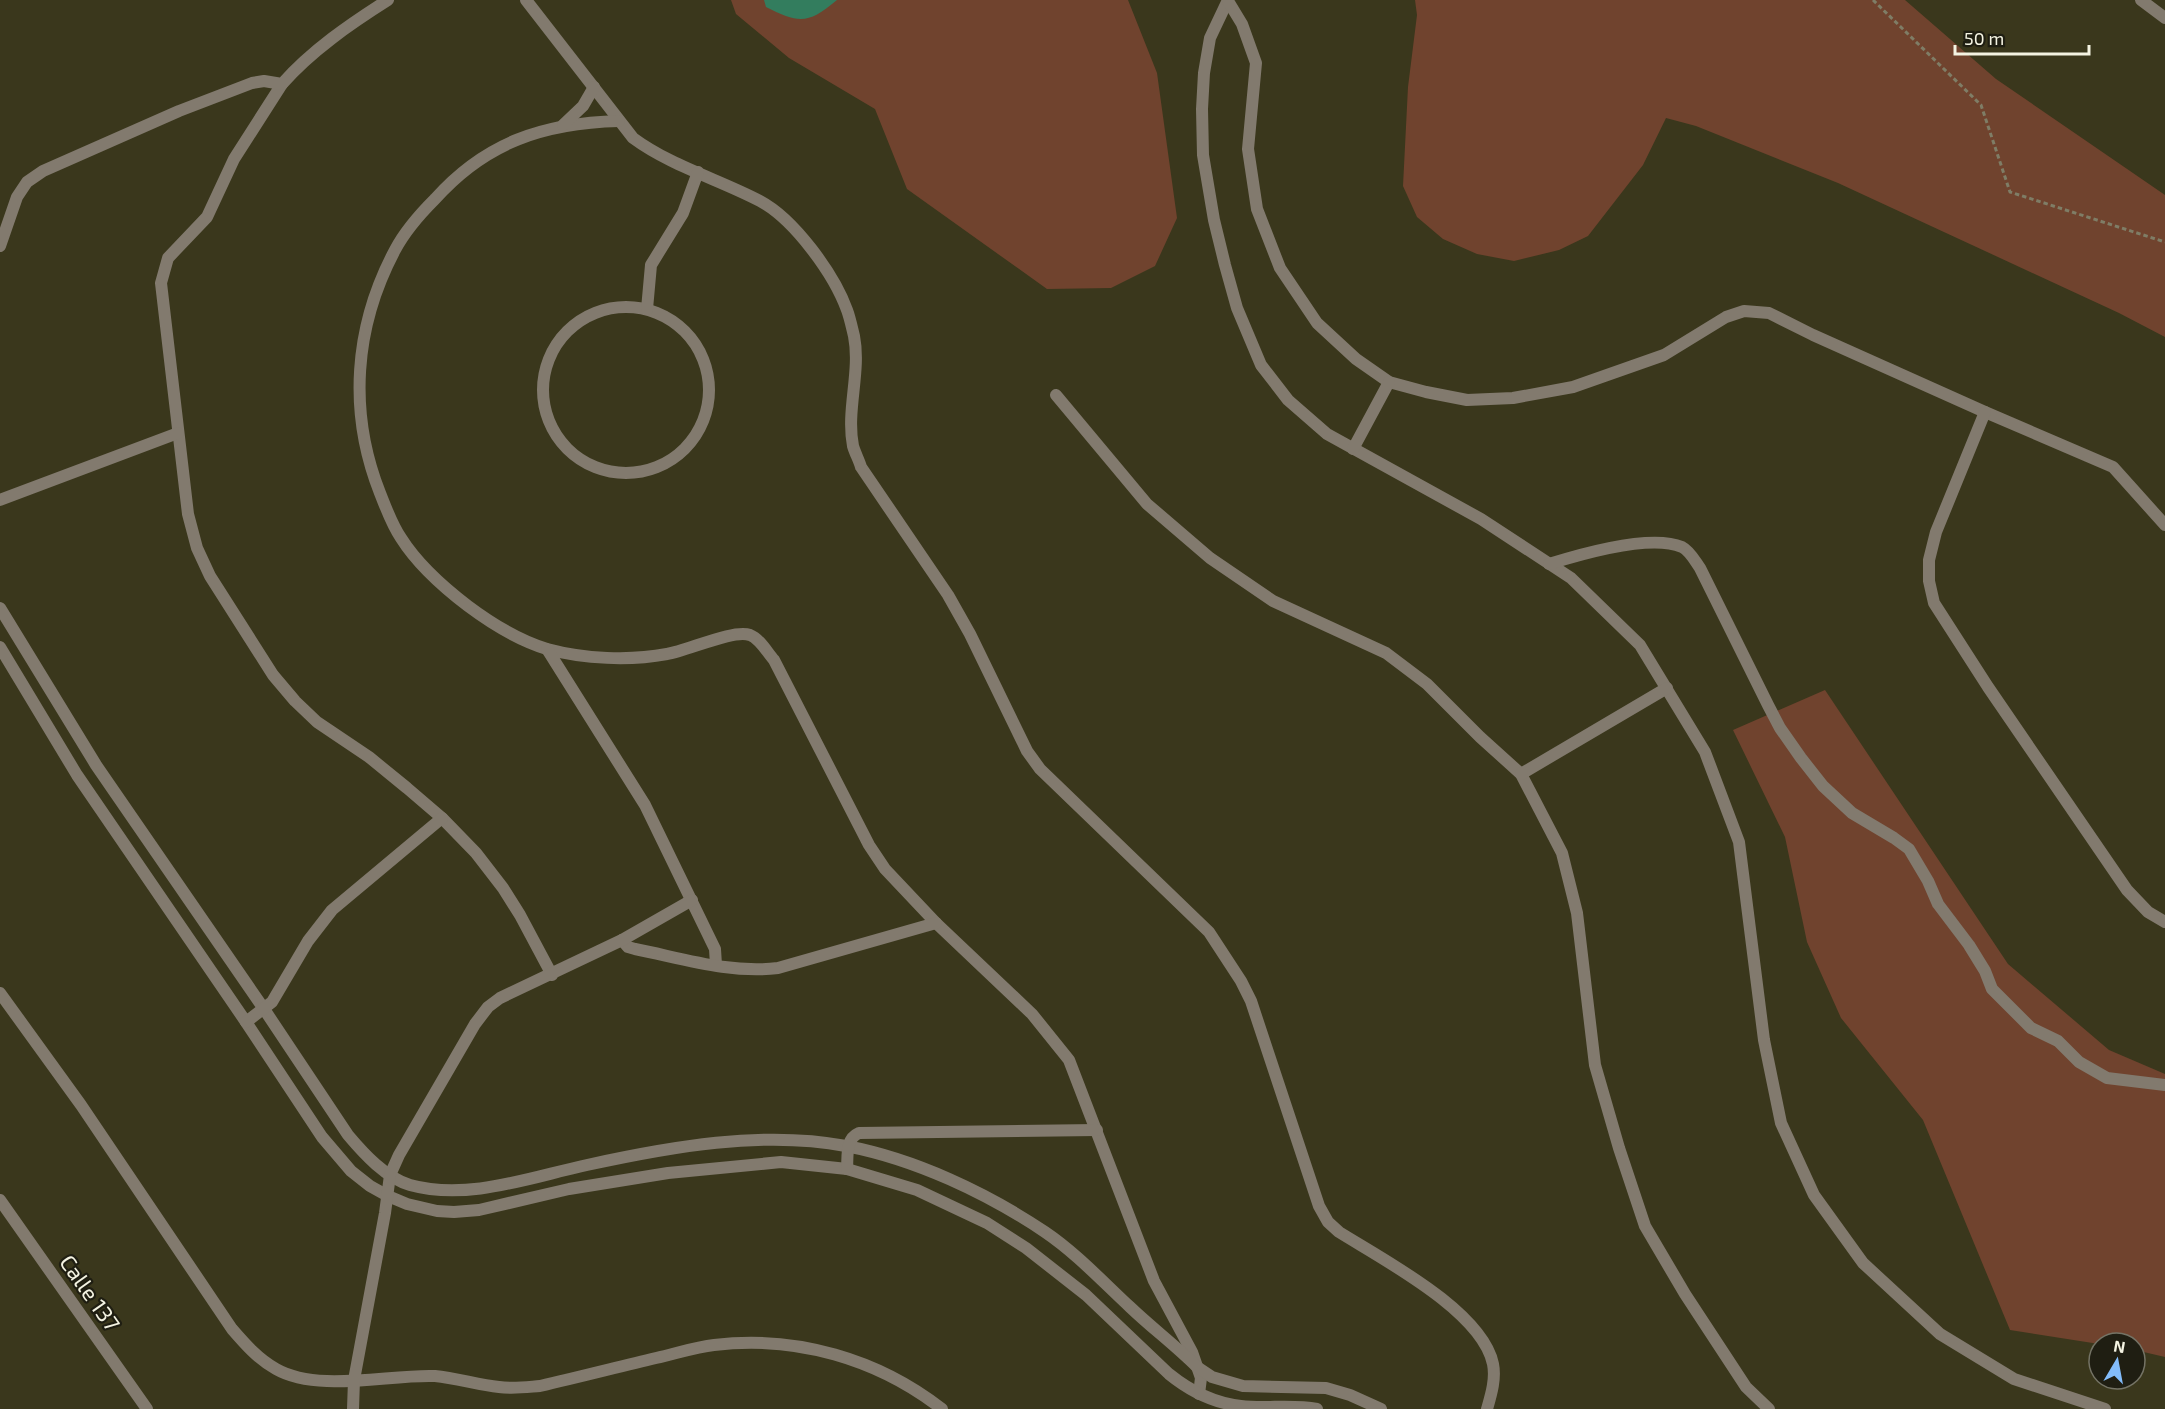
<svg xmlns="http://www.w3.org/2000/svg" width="2165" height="1409" font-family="'Exo 2',sans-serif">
<rect width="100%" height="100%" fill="#3a371c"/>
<g fill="#70432e">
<path d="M 731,0 L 1128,0 L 1157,73 L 1177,218 L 1155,266 L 1111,288 L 1047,289 L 907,189 L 875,109 L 789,58 L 736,14 Z"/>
<path d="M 1415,0 L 1905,0 L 1996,79 L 2165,195 L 2165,337 L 2119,313 L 1838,183 L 1696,126 L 1666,118 L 1643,165 L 1588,236 L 1559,250 L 1514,261 L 1477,254 L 1443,239 L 1417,217 L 1403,186 L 1408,87 L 1417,15 Z"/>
<path d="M 1825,690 L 2008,964 L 2109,1050 L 2165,1074 L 2165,1357 L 2135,1350 L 2135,1343 L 2099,1344 L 2010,1330 L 1923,1120 L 1841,1018 L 1807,942 L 1785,837 L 1733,730 Z"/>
</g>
<path fill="#337d5e" d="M 764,0 L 837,0 C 808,24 800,24 766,7 Z"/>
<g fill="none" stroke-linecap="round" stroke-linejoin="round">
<path stroke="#7f7d66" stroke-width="3" stroke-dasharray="4.5 3" stroke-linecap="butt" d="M 1873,0 L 1981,105 L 2010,192 L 2165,242"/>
<g stroke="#827a6e" stroke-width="12">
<path d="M 526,0 L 633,138 C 671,166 718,179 760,201 C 794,219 834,274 847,310 C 850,318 852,328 854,336 C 861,372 846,410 853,446 C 855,453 859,460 861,467 L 948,595 L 970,634 L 1027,751 L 1040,769 L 1209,932 L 1241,981 L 1251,1001 L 1319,1206 L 1328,1222 L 1339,1232 C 1382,1259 1482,1311 1493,1364 C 1496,1379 1491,1395 1487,1409"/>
<path d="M 1228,0 L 1210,38 L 1204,73 L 1202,109 L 1203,155 L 1214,220 L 1225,265 L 1237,308 L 1261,365 L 1288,400 L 1327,434 L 1481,519 L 1571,578 L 1640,645 L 1705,752 L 1739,842 L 1764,1040 L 1781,1123 L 1814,1195 L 1863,1263 L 1940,1334 L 2014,1379 L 2105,1409"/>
<path d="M 2141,0 L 2165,18"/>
<path d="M 1228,1 L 1242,24 L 1256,63 L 1248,149 L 1257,209 L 1280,268 L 1317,323 L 1356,359 L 1389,382 L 1426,392 L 1467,400 L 1513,398 L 1573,387 L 1664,355 L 1726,317 L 1744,311 L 1769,313 L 1813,335 L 1985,412 L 2113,467 L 2165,525"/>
<path d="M 282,84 L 234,159 L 207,217 L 168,258 L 161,283 L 188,514 L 197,548 L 210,576 L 273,675 L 295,701 L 317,722 L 369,757 L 407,788 L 442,818 L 476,853 L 503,888 L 520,915 L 552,975"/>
<path d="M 619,121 C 544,123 486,142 435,199 C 420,214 405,231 395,250 C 354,327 348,412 380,493 C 386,508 392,525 401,538 C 418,565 443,587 468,606 C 492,624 518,640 547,649 C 584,659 630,661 667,654 C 687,651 733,629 750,635 C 760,639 767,652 774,660 L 869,845 L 885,869 L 936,923 L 1032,1014 L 1069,1060 L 1154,1281 L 1192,1352 L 1201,1378 L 1199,1394"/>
<path d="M 563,125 L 583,106 L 594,87"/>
<path d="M 0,246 L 17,197 L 27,182 L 43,171 L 179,111 L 252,83 L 264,81 L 282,84 C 311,51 350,24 388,0"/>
<circle cx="626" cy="390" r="83"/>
<path d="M 647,309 L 651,265 L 683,213 L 698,172"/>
<path d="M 1056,395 L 1147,504 L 1210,558 L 1273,601 L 1386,653 L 1427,684 L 1480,737 L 1521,774 L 1562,853 L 1577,913 L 1595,1065 L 1619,1148 L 1645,1226 L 1685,1294 L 1746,1387 L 1769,1409"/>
<path d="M 1985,412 L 1936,532 L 1929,560 L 1929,581 L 1934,603 L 1988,687 L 2127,890 L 2148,912 L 2165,922"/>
<path d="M 1353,449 L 1389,382"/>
<path d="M 0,500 L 178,433"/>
<path d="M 1549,564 C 1581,554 1651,534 1682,547 C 1690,551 1695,561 1700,568 L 1768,705 L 1780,728 L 1801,758 L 1823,786 L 1852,813 L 1894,838 L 1909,849 L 1928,881 L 1938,904 L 1969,945 L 1985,971 L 1992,989 L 2031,1028 L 2058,1041 L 2079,1062 L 2107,1078 L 2165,1085"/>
<path d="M 0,608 L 96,765 L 264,1009 L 348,1135 C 364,1154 386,1178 410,1185 C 468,1201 531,1177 587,1165 C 669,1147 763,1130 846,1146 C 915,1159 987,1193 1045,1232 C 1076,1253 1103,1282 1130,1307 C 1152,1328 1176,1346 1197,1367 L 1212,1377 L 1243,1386 L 1326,1388 L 1350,1395 L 1381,1409"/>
<path d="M 0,647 L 77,775 L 246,1022 L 322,1137 L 351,1171 L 370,1186 L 388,1196 L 407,1204 L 437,1211 L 454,1212 L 479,1210 L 569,1189 L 668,1173 L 781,1162 L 847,1169 L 917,1190 L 987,1223 L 1026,1248 L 1086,1295 L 1169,1374 C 1190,1391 1213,1403 1241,1406 C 1266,1409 1292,1404 1317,1409"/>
<path d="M 547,649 L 645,805 L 715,949 L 716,965"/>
<path d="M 1521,774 L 1667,688"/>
<path d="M 622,940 L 628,947 L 635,949 C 681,958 730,974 778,968 L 936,923"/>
<path d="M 0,993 L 81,1105 L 232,1329 C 245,1344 258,1359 276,1369 C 318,1393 389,1374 435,1376 C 457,1378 478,1385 499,1387 C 513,1389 527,1387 540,1386 C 579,1377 618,1367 656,1358 C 675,1354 695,1347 714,1345 C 796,1335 878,1359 942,1409"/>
<path d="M 246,1022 L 272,1002 L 308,941 L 332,910 L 442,818"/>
<path d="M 847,1169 C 848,1156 845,1139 859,1133 L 1097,1130"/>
<path d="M 0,1200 L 147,1409"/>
<path d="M 353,1409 L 354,1380 L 385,1213 L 390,1175 L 399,1155 L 475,1024 L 488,1007 L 500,998 L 622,940 L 692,900"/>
</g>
</g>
<g text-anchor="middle" stroke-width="4.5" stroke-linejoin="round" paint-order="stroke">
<g font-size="22" fill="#f4f3e2" stroke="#1f1e12">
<text transform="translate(90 1293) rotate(55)" y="8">Calle 137</text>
</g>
</g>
<g transform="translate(2117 1361) rotate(10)"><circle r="28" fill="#1f1e12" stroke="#747365" stroke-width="1.5"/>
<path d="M0-4.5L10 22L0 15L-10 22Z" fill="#83bcfa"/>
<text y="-9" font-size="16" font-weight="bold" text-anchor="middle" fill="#f4f3e2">N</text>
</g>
<path d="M1955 45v9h134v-9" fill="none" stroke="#f4f3e2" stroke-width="3"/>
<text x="1964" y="45" font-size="18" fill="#f4f3e2" stroke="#1f1e12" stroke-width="4.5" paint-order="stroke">50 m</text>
</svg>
